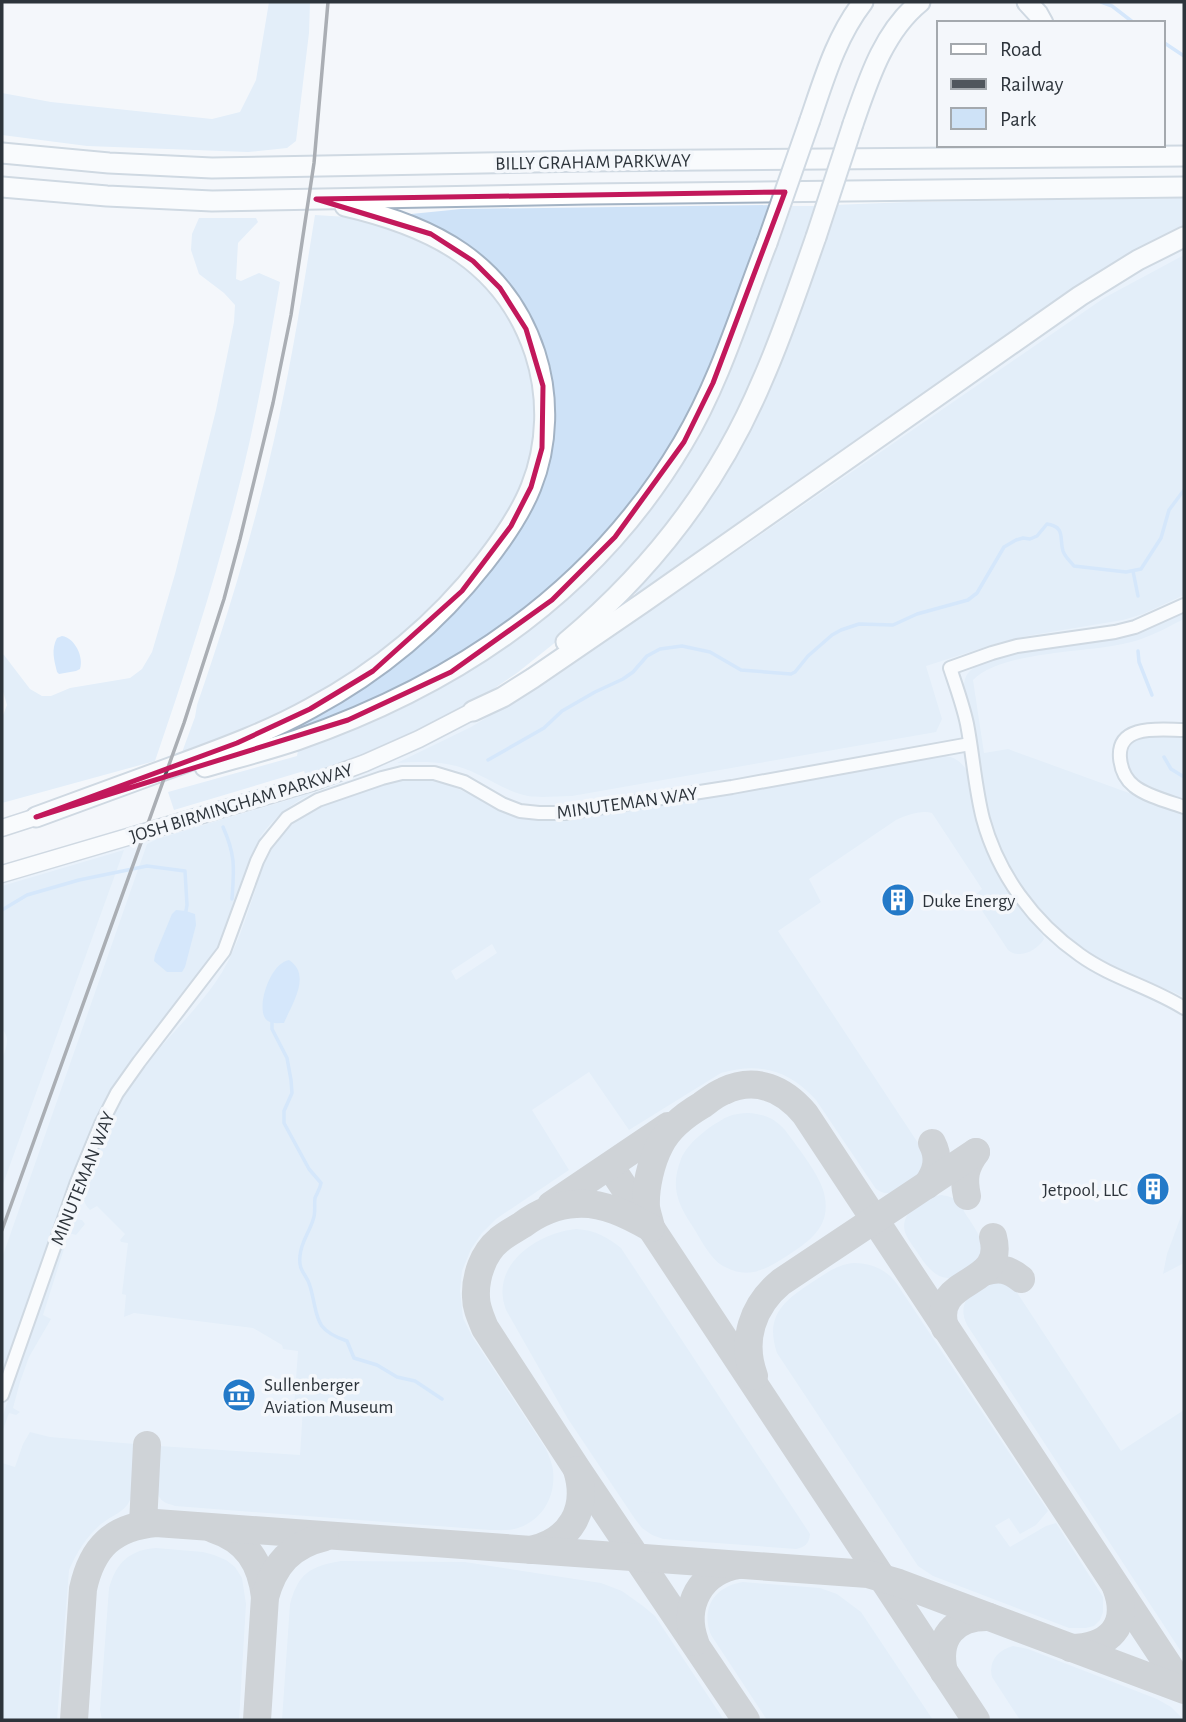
<svg xmlns="http://www.w3.org/2000/svg" width="1186" height="1722" font-family="'Alegreya Sans',sans-serif">
<rect width="100%" height="100%" fill="#f4f7fb"/>
<path fill="#deecfa" d="M 1184,237 L 1184,1720 L 2,1720 L 2,874 L 311,783 L 473,711 Z"/>
<g fill="#cee2f7" fill-rule="evenodd">
<path d="M 269,2 L 310,2 L 309,33 L 296,141 L 287,148 L 248,152 L 87,146 L 2,135 L 2,93 L 51,102 L 212,119 L 240,112 L 256,80 Z"/>
<path d="M 1184,198 L 1184,231 L 638,595 L 633,592 L 692,516 L 833,205 L 909,202 Z"/>
<path d="M 772,205 L 720,351 L 675,441 L 620,517 L 591,549 L 526,611 L 406,688 L 289,733 L 286,727 L 415,645 L 544,464 L 523,312 L 411,218 L 411,214 L 461,209 Z"/>
<path d="M 792,206 L 818,206 L 790,290 L 738,416 L 679,514 L 582,621 L 517,673 L 486,694 L 440,721 L 384,748 L 306,776 L 304,771 L 174,810 L 168,792 L 297,756 L 298,750 L 301,747 C 326,738 352,730 377,720 C 442,692 503,652 557,606 L 708,415 C 742,348 766,276 792,206 Z"/>
<path d="M 315,215 L 348,217 L 397,226 L 463,260 L 504,306 L 529,357 L 537,411 L 531,463 L 508,518 L 440,604 L 335,688 L 232,736 L 204,745 L 181,755 L 195,717 L 197,705 C 227,618 254,530 274,440 C 291,366 303,290 315,215 Z"/>
<path d="M 199,218 L 256,218 L 258,222 L 238,243 L 236,279 L 241,281 L 259,273 L 280,282 C 269,345 258,408 243,470 C 219,568 188,665 155,761 L 2,803 L 2,718 L 7,705 L 2,688 L 2,654 L 4,655 L 30,689 L 42,696 L 51,696 L 70,688 L 130,678 L 142,669 L 152,652 L 175,574 L 216,410 L 234,322 L 235,305 L 224,293 L 199,274 L 191,250 L 192,234 Z"/>
<path d="M 1184,255 L 1184,595 L 1143,614 L 1123,620 L 1027,636 L 998,643 L 926,666 L 942,719 L 936,732 L 572,796 C 558,796 541,798 528,796 C 509,792 494,782 477,774 C 452,761 424,761 397,763 L 471,727 L 556,676 L 1104,298 Z"/>
<path d="M 1184,610 L 1184,619 C 1168,627 1152,636 1135,641 C 1091,654 1005,649 973,680 L 984,753 L 1008,749 L 1184,813 L 1184,997 C 1156,983 1124,975 1097,958 C 1049,930 1008,882 992,829 C 983,796 980,763 976,729 C 973,711 954,685 971,670 C 979,663 990,660 1000,657 C 1042,646 1085,646 1126,636 C 1147,631 1166,620 1184,610 Z"/>
<path d="M 1156,736 L 1184,736 L 1184,802 C 1171,797 1149,792 1138,784 C 1126,774 1120,752 1135,741 C 1141,737 1149,736 1156,736 Z"/>
<path d="M 942,756 C 953,756 959,760 966,769 C 974,807 980,845 1000,879 C 1012,900 1030,917 1043,936 L 1044,939 C 1037,950 1020,960 1008,950 L 973,897 L 982,889 L 932,813 C 921,810 907,815 896,820 L 809,879 L 821,902 L 778,931 L 922,1149 C 924,1155 926,1160 924,1166 C 920,1179 900,1193 887,1193 C 882,1193 880,1191 876,1189 L 816,1100 C 789,1070 760,1062 721,1073 L 629,1130 L 589,1072 L 532,1110 L 569,1170 L 496,1219 L 482,1233 L 471,1249 L 462,1271 L 460,1291 L 463,1318 L 473,1338 L 546,1449 C 549,1456 552,1463 553,1470 C 556,1496 543,1520 518,1528 C 509,1531 499,1530 490,1530 L 175,1506 C 170,1504 163,1503 160,1498 C 152,1487 158,1459 159,1446 L 300,1455 L 303,1408 L 294,1407 L 298,1351 L 283,1349 L 282,1345 L 253,1328 L 134,1313 L 124,1317 L 126,1295 L 122,1294 L 128,1243 L 121,1242 L 120,1240 L 125,1234 L 97,1206 L 90,1210 C 76,1196 86,1177 92,1161 C 101,1138 110,1115 123,1094 C 150,1054 187,1022 215,983 C 235,955 244,923 255,891 C 259,878 262,863 269,851 C 281,829 304,815 326,805 C 350,795 387,780 412,779 C 449,779 470,796 502,810 C 526,820 550,820 575,819 ZM 492,944 L 497,953 L 456,980 L 451,971 Z"/>
<path d="M 312,793 C 291,804 274,817 260,837 L 261,838 L 250,860 L 220,949 L 134,1056 L 112,1088 L 94,1122 L 2,1376 L 2,1258 L 147,844 L 157,839 Z"/>
<path d="M 124,850 L 2,1187 L 2,1059 C 6,1048 11,1038 2,1029 L 2,886 Z"/>
<path d="M 748,1113 C 764,1114 774,1118 785,1130 C 796,1145 820,1175 824,1193 C 832,1226 811,1240 787,1256 C 765,1270 748,1280 723,1266 C 709,1258 700,1237 691,1224 C 676,1201 671,1185 681,1159 C 688,1142 711,1125 727,1117 C 734,1114 741,1113 748,1113 Z"/>
<path d="M 942,1195 C 947,1196 953,1197 957,1201 C 962,1206 965,1214 969,1219 C 978,1233 989,1248 975,1262 C 952,1287 936,1281 919,1255 C 915,1248 908,1241 905,1232 C 899,1212 925,1196 942,1195 Z"/>
<path d="M 1184,1208 L 1184,1263 L 1163,1274 L 1167,1254 Z"/>
<path d="M 70,1219 L 82,1220 L 85,1224 L 76,1235 L 69,1233 L 43,1315 L 51,1319 L 29,1357 L 20,1382 L 13,1408 L 20,1412 L 16,1415 L 9,1413 L 2,1433 L 2,1418 Z"/>
<path d="M 576,1229 C 595,1230 607,1237 621,1248 L 810,1534 C 809,1544 805,1547 796,1549 L 663,1539 L 652,1535 L 642,1528 L 635,1519 L 568,1419 L 506,1310 C 489,1265 537,1233 576,1229 Z"/>
<path d="M 855,1263 C 873,1264 886,1269 897,1284 L 1048,1511 L 1036,1525 L 1020,1534 L 1009,1518 L 995,1526 L 1010,1547 L 1046,1526 L 1056,1523 L 1103,1597 L 1103,1612 L 1100,1620 L 1094,1626 L 1086,1628 L 1069,1628 L 933,1576 L 918,1566 L 777,1353 C 764,1315 785,1300 814,1281 C 828,1272 838,1264 855,1263 Z"/>
<path d="M 996,1281 L 1003,1282 L 1016,1291 L 1121,1451 L 1184,1410 L 1184,1656 L 967,1325 C 955,1301 975,1287 996,1281 Z"/>
<path d="M 30,1432 L 50,1437 L 135,1444 C 134,1460 136,1485 130,1500 C 125,1512 111,1516 101,1524 C 86,1537 77,1552 69,1570 L 57,1720 L 2,1720 L 2,1463 L 15,1467 L 23,1444 Z"/>
<path d="M 156,1548 L 203,1552 L 214,1555 L 226,1560 L 235,1567 L 242,1578 L 246,1604 L 239,1720 L 102,1720 L 100,1710 L 109,1588 C 116,1563 129,1550 156,1548 Z"/>
<path d="M 341,1561 L 465,1562 L 601,1583 L 622,1591 L 643,1606 L 655,1616 L 724,1720 L 282,1720 L 290,1604 C 298,1573 311,1566 341,1561 Z"/>
<path d="M 743,1582 L 820,1588 L 837,1594 L 861,1612 L 933,1720 L 767,1720 L 711,1635 C 700,1608 715,1586 743,1582 Z"/>
<path d="M 1013,1646 L 1028,1649 L 1157,1699 L 1171,1707 L 1184,1720 L 1020,1720 L 992,1677 C 988,1661 998,1650 1013,1646 Z"/>
</g>
<g fill="#afd3fa">
<path d="M 62,636 C 75,638 84,657 80,669 L 76,671 L 59,674 L 57,672 C 54,659 51,650 57,638 Z"/>
<path d="M 176,910 L 186,911 L 195,914 L 196,925 L 185,967 L 182,972 L 167,972 L 154,961 L 155,955 L 172,914 Z"/>
<path d="M 289,960 C 312,975 292,1004 284,1023 C 279,1023 272,1024 268,1021 C 254,1013 269,963 289,960 Z"/>
</g>
<g fill="none" stroke-linecap="round" stroke-linejoin="round">
<g stroke="#afd3fa" stroke-width="3.5">
<path d="M 1101,2 L 1112,6 L 1134,23"/>
<path d="M 1163,42 L 1184,56"/>
<path d="M 1133,571 L 1138,596"/>
<path d="M 1138,651 L 1139,662 L 1152,695"/>
<path d="M 1164,757 L 1171,769 L 1184,777"/>
<path d="M 488,760 L 544,728 L 562,711 L 595,692 L 623,679 L 633,672 L 647,656 L 660,649 L 682,646 L 710,652 L 741,670 L 791,674 L 795,672 L 808,656 L 832,635 L 841,630 L 859,624 L 893,625 L 917,614 L 968,600 L 977,593 L 1004,547 L 1016,540 L 1023,538 L 1030,539 L 1037,536 L 1047,524 C 1066,527 1059,538 1063,551 C 1065,557 1070,561 1074,566 L 1126,572 L 1141,569 L 1161,538 L 1169,510 L 1184,490"/>
<path d="M 223,827 C 236,856 234,869 232,899"/>
<path d="M 2,910 L 27,895 L 79,880 L 147,866 L 185,871 L 187,905 L 186,911"/>
<path d="M 272,1019 L 272,1029 L 287,1058 L 291,1080 L 292,1093 L 284,1111 L 284,1123 L 309,1169 L 321,1183 C 320,1189 317,1193 315,1198 C 314,1205 316,1213 313,1220 C 309,1233 301,1242 300,1256 C 298,1272 307,1274 310,1286 C 319,1317 312,1329 347,1341 L 354,1358 L 377,1365 L 397,1377 L 415,1381 L 442,1399"/>
</g>
<g stroke="#a2a6ac" stroke-width="28">
<path d="M 610,1166 L 976,1720"/>
<path d="M 927,1185 C 937,1171 940,1158 932,1143"/>
<path d="M 967,1196 C 963,1178 965,1167 976,1152"/>
<path d="M 551,1205 L 668,1126"/>
<path d="M 651,1228 C 650,1222 647,1214 646,1207 C 645,1188 651,1162 660,1145 C 669,1127 685,1115 702,1105 C 709,1100 716,1094 724,1091 C 756,1076 784,1089 805,1114 L 1184,1689"/>
<path d="M 651,1228 C 628,1215 603,1202 576,1204 C 555,1205 538,1213 522,1225 C 514,1230 506,1234 499,1240 C 483,1253 475,1277 476,1297 C 476,1308 481,1318 485,1328 L 577,1469 L 746,1720"/>
<path d="M 984,1272 C 999,1267 1009,1269 1021,1279"/>
<path d="M 945,1328 C 930,1275 1007,1289 993,1237"/>
<path d="M 754,1376 C 741,1341 752,1306 781,1282 L 976,1152"/>
<path d="M 143,1524 L 147,1445"/>
<path d="M 213,1529 C 247,1540 261,1563 265,1597"/>
<path d="M 531,1550 C 571,1541 589,1509 577,1470"/>
<path d="M 695,1642 C 682,1606 700,1571 739,1565"/>
<path d="M 1071,1648 C 1109,1647 1131,1626 1116,1587"/>
<path d="M 944,1672 C 936,1638 954,1616 989,1617"/>
<path d="M 74,1720 L 83,1589 C 92,1547 113,1527 156,1523 L 868,1574 L 899,1583 L 1184,1690"/>
<path d="M 257,1720 L 265,1597 C 274,1564 291,1545 325,1537"/>
</g>
<defs>
<g id="minor">
<path d="M 1184,605 L 1135,627 L 1115,632 L 1017,646 L 992,653 L 950,668 C 956,686 963,705 967,724 C 973,755 975,788 983,819 C 998,874 1033,922 1080,955 C 1112,978 1151,987 1184,1008"/>
<path d="M 1184,730 C 1162,730 1117,723 1120,758 C 1121,769 1125,779 1134,786 C 1146,796 1170,802 1184,807"/>
<path d="M 2,1395 L 77,1182 L 101,1124 L 117,1093 L 139,1062 L 224,951 L 257,861 L 265,845 L 287,818 L 318,800 L 382,778 L 402,773 L 434,773 L 464,782 L 502,804 L 520,811 L 539,813 L 565,813 L 732,787 L 970,744"/>
</g>
<g id="secondary">
<path d="M 2,828 L 36,817"/>
<path d="M 2,874 L 311,783 L 365,763 L 419,739 L 473,711"/>
</g>
<g id="trunk">
<path d="M 1027,2 L 1038,14 L 1043,23"/>
<path d="M 810,120 C 824,79 836,37 863,2"/>
<path d="M 853,124 C 868,81 883,32 920,2"/>
<path d="M 2,153 L 109,163 L 212,168 L 587,161 L 1184,156"/>
<path d="M 2,187 L 107,196 L 212,201 L 588,194 L 1184,187"/>
<path d="M 566,642 C 651,571 719,483 762,381 C 783,334 799,285 816,237"/>
<path d="M 473,711 L 503,697 L 533,678 L 644,602 L 1080,296 L 1138,260 L 1184,237"/>
<path d="M 205,767 C 236,758 267,750 297,740 C 458,684 595,592 683,443 C 720,381 741,310 767,243"/>
<path d="M 36,817 C 83,800 129,783 175,766 C 221,749 268,732 311,708 C 378,672 437,623 484,563 C 502,540 520,515 531,487 C 548,445 549,396 535,353 C 505,262 432,226 345,206"/>
</g>
</defs>
<use href="#minor" stroke="#a3b3c4" stroke-width="16"/>
<use href="#secondary" stroke="#a3b3c4" stroke-width="19"/>
<use href="#trunk" stroke="#a3b3c4" stroke-width="23"/>
<use href="#minor" stroke="#fff" stroke-width="12"/>
<use href="#secondary" stroke="#fff" stroke-width="16"/>
<use href="#trunk" stroke="#fff" stroke-width="19"/>
<path stroke="#50565d" stroke-width="3.5" d="M 2,1230 L 184,723 L 224,599 L 240,539 L 273,403 L 291,315 L 314,163 L 328,2"/>
<defs>
<g id="trunk-bridge">
<path d="M 816,237 L 853,124"/>
<path d="M 767,243 L 810,120"/>
</g>
</defs>
<use href="#trunk-bridge" stroke="#a3b3c4" stroke-width="23" stroke-linecap="butt"/>
<use href="#trunk-bridge" stroke="#fff" stroke-width="19"/>
</g>
<path d="M0 0H1186V1722H0ZM 785,192 L 713,383 L 684,442 L 615,537 L 552,600 L 451,672 L 348,720 L 36,817 L 237,743 L 310,709 L 373,671 L 462,591 L 511,526 L 531,487 L 542,448 L 543,386 L 526,329 L 500,288 L 473,261 L 431,234 L 316,199 Z" fill="#f4f7fb" fill-opacity=".55" fill-rule="evenodd"/>
<path fill="none" stroke="#c2185b" stroke-width="5" stroke-linejoin="round" d="M 785,192 L 713,383 L 684,442 L 615,537 L 552,600 L 451,672 L 348,720 L 36,817 L 237,743 L 310,709 L 373,671 L 462,591 L 511,526 L 531,487 L 542,448 L 543,386 L 526,329 L 500,288 L 473,261 L 431,234 L 316,199 Z"/>
<defs>
<symbol id="building-disc" viewBox="-11 -11 22 22"><circle r="9.5" fill="#247ac8" stroke="#f4f7fb"/><path d="M-4-6H4V6H1V3H-1V6H-4ZM-2.5-4.3h1.7v1.8h-1.7ZM.8-4.3h1.7v1.8H.8ZM-2.5-1h1.7V.8h-1.7ZM.8-1h1.7V.8H.8Z" fill="#fff"/></symbol>
<symbol id="museum-disc" viewBox="-11 -11 22 22"><circle r="9.5" fill="#247ac8" stroke="#f4f7fb"/><path d="M0-6L6-3V-2H-6V-3ZM-5-1h2V3h-2ZM-1-1h2V3h-2ZM3-1h2V3H3ZM-6 4H6V6H-6Z" fill="#fff"/></symbol>
</defs>
<g fill-rule="evenodd">
<use href="#building-disc" x="879" y="881" width="38" height="38"/>
<use href="#building-disc" x="1134" y="1170" width="38" height="38"/>
<use href="#museum-disc" x="220" y="1376" width="38" height="38"/>
</g>
<g text-anchor="middle" stroke-width="7" stroke-linejoin="round" paint-order="stroke">
<g font-size="19" fill="#2d343b" stroke="#f4f7fb">
<text transform="translate(593 161) rotate(-1)" y="7">BILLY GRAHAM PARKWAY</text>
<text transform="translate(241 802) rotate(-17)" y="7">JOSH BIRMINGHAM PARKWAY</text>
<text transform="translate(627 802) rotate(-8)" y="7">MINUTEMAN WAY</text>
<text transform="translate(82 1178) rotate(-68)" y="7">MINUTEMAN WAY</text>
</g>
<g font-size="19" fill="#2d343b" stroke="#f4f7fb" text-anchor="start">
<text x="922" y="907">Duke Energy</text>
<text x="1128" y="1196" text-anchor="end">Jetpool, LLC</text>
<text x="264" y="1391">Sullenberger<tspan x="264" dy="22">Aviation Museum</tspan></text>
</g>
</g>
<rect width="1186" height="1722" fill="none" stroke="#2d343b" stroke-width="7"/>
<rect x="937" y="21" width="228" height="126" fill="#f4f7fb" stroke="#a4a9ae" stroke-width="2"/>
<rect x="951" y="44" width="35" height="10" fill="#ffffff" stroke="#a4a9ae" stroke-width="2"/>
<text x="1000" y="56" font-size="21" fill="#2d343b">Road</text>
<rect x="951" y="79" width="35" height="10" fill="#50565d" stroke="#a4a9ae" stroke-width="2"/>
<text x="1000" y="91" font-size="21" fill="#2d343b">Railway</text>
<rect x="951" y="108" width="35" height="21" fill="#cee2f7" stroke="#a4a9ae" stroke-width="2"/>
<text x="1000" y="126" font-size="21" fill="#2d343b">Park</text>
</svg>
